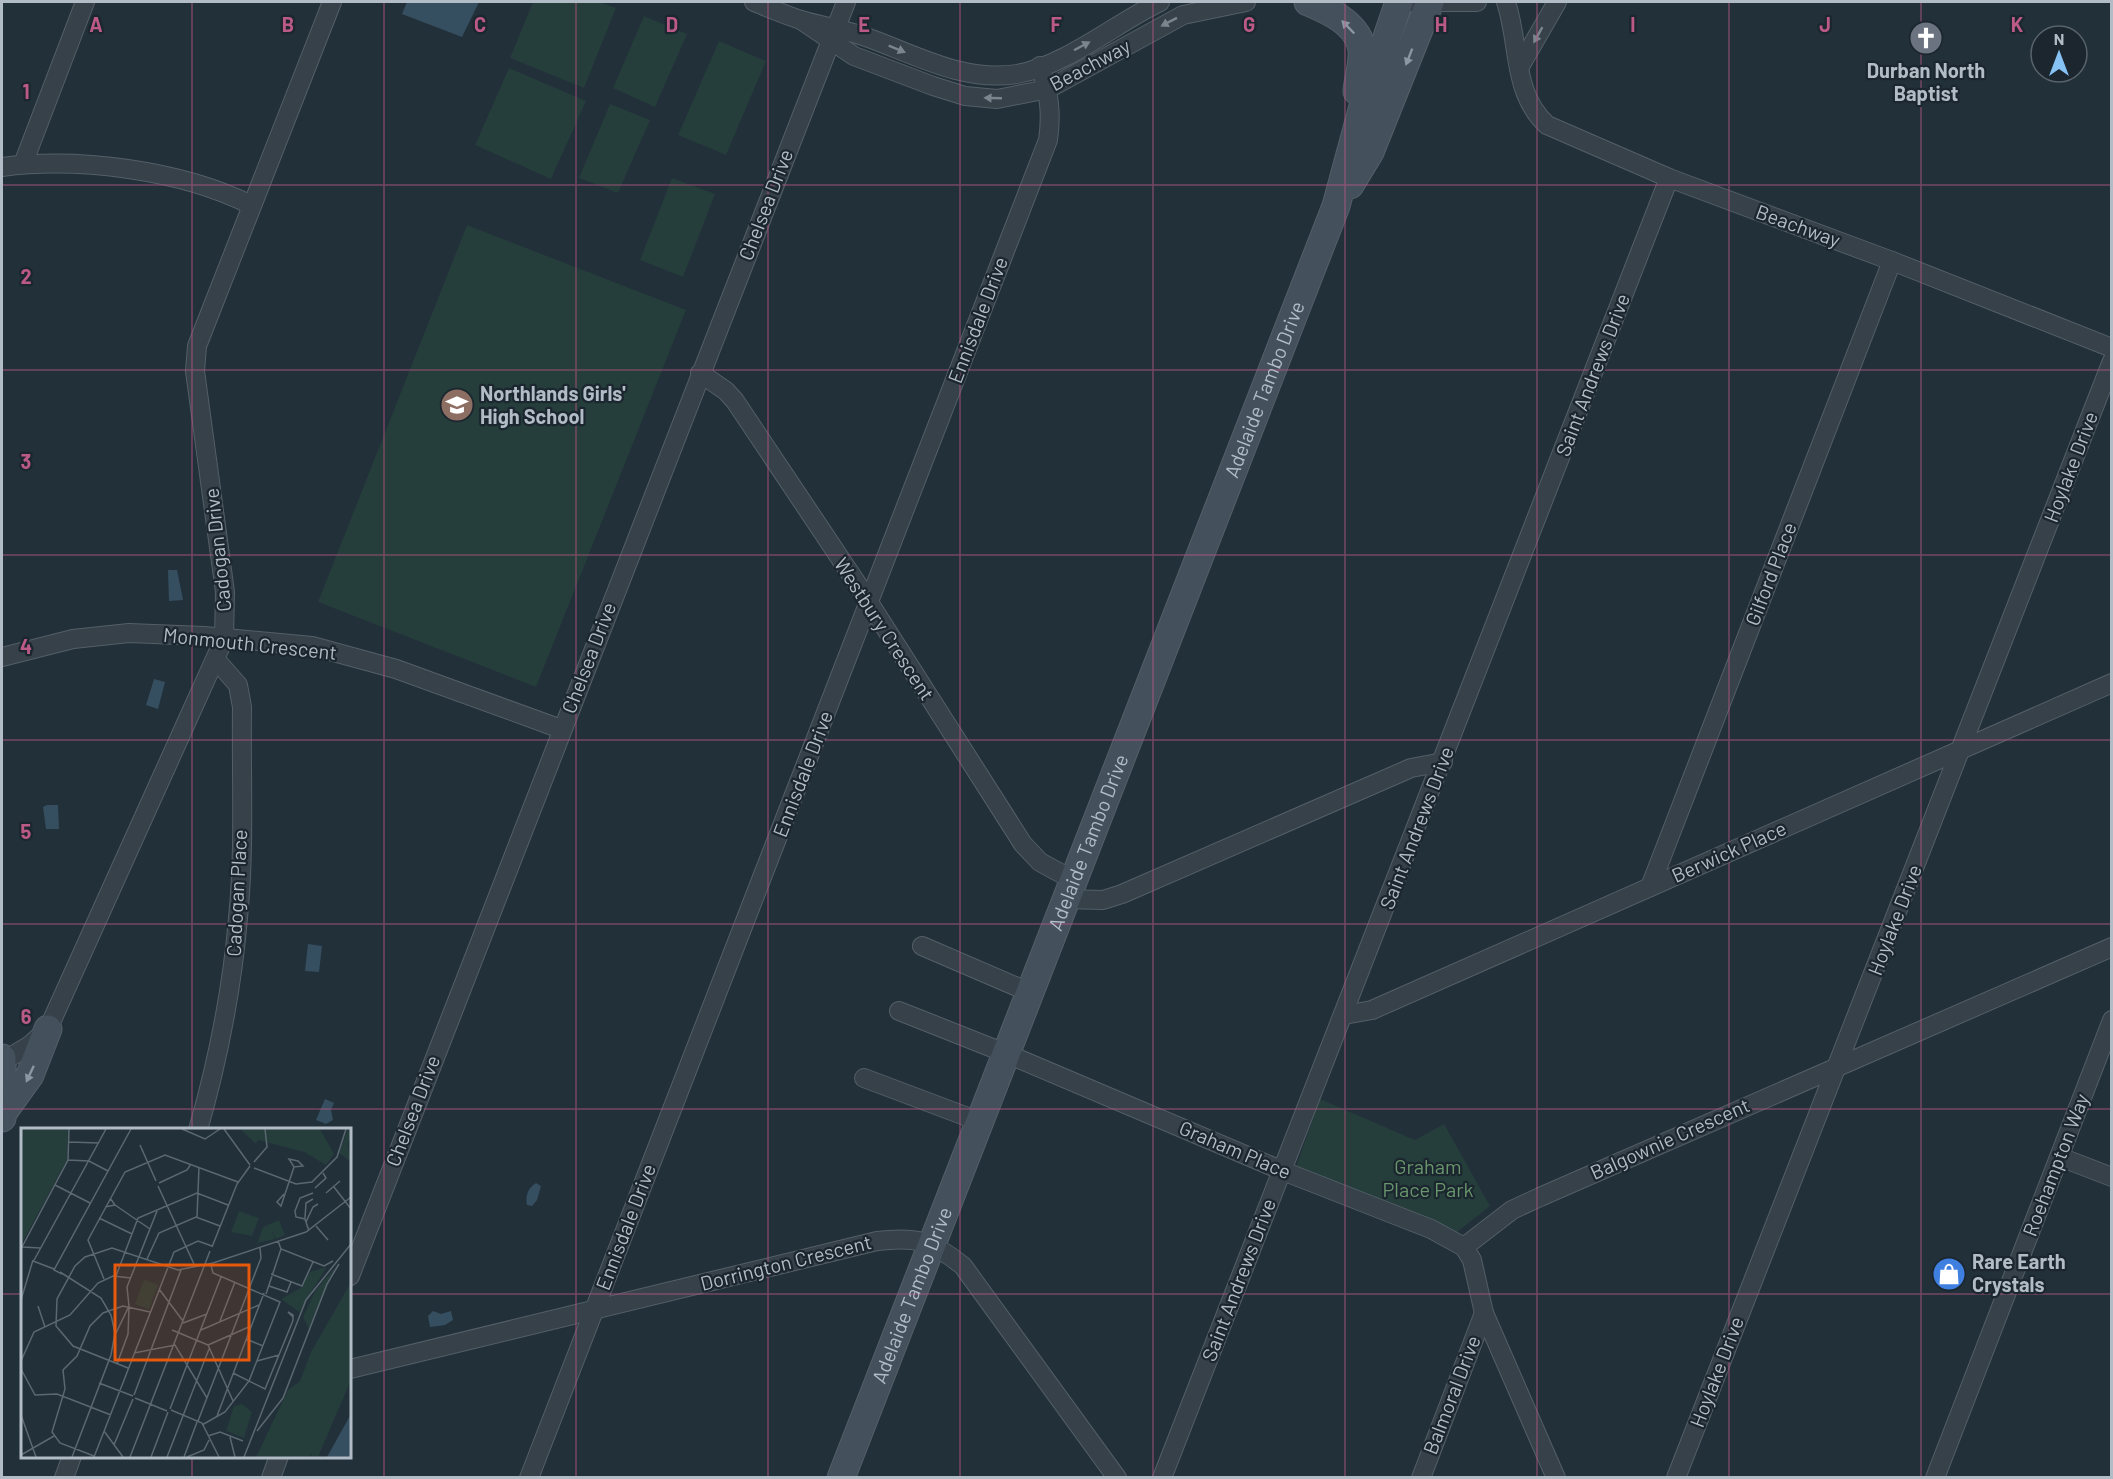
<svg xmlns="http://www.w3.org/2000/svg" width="2113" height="1479" font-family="Barlow,sans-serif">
<rect width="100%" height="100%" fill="#22303a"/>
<g fill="#253d3b">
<path d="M 533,2 L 600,2 L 616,8 L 584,88 L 510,58 Z"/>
<path d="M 644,16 L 687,34 L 655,107 L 613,88 Z"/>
<path d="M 719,41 L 766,61 L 726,155 L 678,135 Z"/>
<path d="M 509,68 L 586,101 L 551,179 L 475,145 Z"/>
<path d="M 610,104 L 650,120 L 618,193 L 579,178 Z"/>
<path d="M 672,178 L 715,194 L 683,277 L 640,260 Z"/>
<path d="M 467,225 L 686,310 L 536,687 L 318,602 Z"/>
<path d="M 1320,1099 L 1415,1140 L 1444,1124 L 1490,1206 L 1456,1233 L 1296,1167 Z"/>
</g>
<g fill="#364f60">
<path d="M 407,2 L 479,2 L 462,37 L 402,14 Z"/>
<path d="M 168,570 L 177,570 L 183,600 L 169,601 Z"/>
<path d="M 154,679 L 165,682 L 158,709 L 146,705 Z"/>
<path d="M 47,805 L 58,805 L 59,829 L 46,829 L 43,807 Z"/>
<path d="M 308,944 L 322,946 L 319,972 L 305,971 Z"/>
<path d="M 325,1099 L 334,1103 L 331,1110 L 333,1120 L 326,1124 L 316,1120 Z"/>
<path d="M 536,1183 L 541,1186 L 537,1200 L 532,1206 L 527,1205 C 525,1195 528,1188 536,1183 Z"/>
<path d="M 433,1311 L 441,1314 L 451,1311 L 453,1320 L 445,1325 L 430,1327 L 428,1316 Z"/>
</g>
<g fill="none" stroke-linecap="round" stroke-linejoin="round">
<defs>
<g id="street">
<path d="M 754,2 C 769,8 785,15 801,20 C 821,26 843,29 863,36 C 913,53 962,83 1017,74 C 1065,66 1116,23 1160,2"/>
<path d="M 1395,2 L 1477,2"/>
<path d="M 1506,2 C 1520,44 1512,93 1547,125 L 1669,178 L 1892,261 L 2112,348"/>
<path d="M 801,20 L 854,56 L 933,86 L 965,96 L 997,99 L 1048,89 L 1183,15 L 1246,2"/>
<path d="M 1519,68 L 1557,2"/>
<path d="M 23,164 L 85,2"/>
<path d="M 2,167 C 79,157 181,170 251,205"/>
<path d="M 700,373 L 726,391 L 735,401 L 856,582 L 1023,844 L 1040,862 L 1073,880"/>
<path d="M 2,657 L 73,639 L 129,633 L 204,636 L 312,646 L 396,669 L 561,729"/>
<path d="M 1650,887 L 1892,261"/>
<path d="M 1065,899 L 1103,900 L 1122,894 L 1411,768 L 1443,762"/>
<path d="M 922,946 L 1029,992"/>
<path d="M 899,1011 L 1005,1053 L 1283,1171 L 1431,1229 L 1464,1247 L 1472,1260 L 1484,1313 L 1556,1478"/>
<path d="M 1344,1015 L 1372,1010 L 2112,683"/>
<path d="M 2,1062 L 30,1045 L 48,1029 L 224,639 L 225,592 L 195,371 L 197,346 L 332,2"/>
<path d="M 864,1078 L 981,1122"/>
<path d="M 198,1130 C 218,1060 232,990 238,918 C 245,848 241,777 242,707 L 238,685 L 217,661"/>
<path d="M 2060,1157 L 2112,1177"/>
<path d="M 1464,1247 L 1512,1210 L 1540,1197 L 2112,947"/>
<path d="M 350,1276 L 846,2"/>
<path d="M 350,1369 L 877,1241 C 917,1236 932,1241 963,1266 L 1117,1478"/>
<path d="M 64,1478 L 72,1456"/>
<path d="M 271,1478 L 279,1456"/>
<path d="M 529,1478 L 1048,140 C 1052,113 1049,92 1040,66"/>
<path d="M 1162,1478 L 1669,178"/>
<path d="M 1421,1478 L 1484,1313"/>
<path d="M 1676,1478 L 2112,361"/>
<path d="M 1935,1478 L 2112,1020"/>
</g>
<g id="secondary">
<path d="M 1308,2 C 1327,10 1355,22 1361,45 C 1365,57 1358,78 1357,91"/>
<path d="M 1350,185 L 1370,152 L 1430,2"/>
<path d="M 2,1058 L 2,1118"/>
<path d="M 2,1114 L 30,1075 L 48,1029"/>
<path id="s1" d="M 841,1478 L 1336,206 L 1362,110 L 1399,2"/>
</g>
</defs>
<use href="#street" stroke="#545f68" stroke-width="20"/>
<use href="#secondary" stroke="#545f68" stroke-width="29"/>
<use href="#street" stroke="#36414a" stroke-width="18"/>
<use href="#secondary" stroke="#44515d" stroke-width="27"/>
</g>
<defs><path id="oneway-solid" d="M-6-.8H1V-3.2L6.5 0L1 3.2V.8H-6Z" transform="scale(1.5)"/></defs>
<g fill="#7a858e">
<use href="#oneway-solid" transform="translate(1169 22) rotate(153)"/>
<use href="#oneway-solid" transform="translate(1538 35) rotate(119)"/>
<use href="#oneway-solid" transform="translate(1082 46) rotate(-28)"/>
<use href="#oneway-solid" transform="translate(897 49) rotate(22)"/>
<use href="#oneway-solid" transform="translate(993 98) rotate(-178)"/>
</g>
<g fill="#8b97a1">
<use href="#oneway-solid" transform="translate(1348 27) rotate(-134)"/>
<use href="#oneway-solid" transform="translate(1409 57) rotate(111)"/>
<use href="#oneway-solid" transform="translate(30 1074) rotate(115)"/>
</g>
<path fill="none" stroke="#bb5a86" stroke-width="1.5" stroke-opacity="0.55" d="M 192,2 L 192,1130M 384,2 L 384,1478M 576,2 L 576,1478M 768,2 L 768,1478M 960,2 L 960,1478M 1153,2 L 1153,1478M 1345,2 L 1345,1478M 1537,2 L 1537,1478M 1729,2 L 1729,1478M 1921,2 L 1921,1478M 2,185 L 2112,185M 2,370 L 2112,370M 2,555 L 2112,555M 2,740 L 2112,740M 2,924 L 2112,924M 2,1109 L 2112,1109M 2,1294 L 22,1294M 350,1294 L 2112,1294M 192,1456 L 192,1478"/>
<defs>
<symbol id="church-disc" viewBox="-11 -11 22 22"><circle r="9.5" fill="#6b7280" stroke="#1b262f"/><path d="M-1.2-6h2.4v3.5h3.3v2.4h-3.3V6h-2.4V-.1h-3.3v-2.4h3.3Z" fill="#fff"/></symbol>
<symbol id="school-disc" viewBox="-11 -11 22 22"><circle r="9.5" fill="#8d6e63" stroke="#1b262f"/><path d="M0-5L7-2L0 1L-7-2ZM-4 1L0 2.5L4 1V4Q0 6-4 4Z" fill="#fff"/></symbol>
<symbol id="shop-disc" viewBox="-11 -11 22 22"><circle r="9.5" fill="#3f7fe0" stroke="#1b262f"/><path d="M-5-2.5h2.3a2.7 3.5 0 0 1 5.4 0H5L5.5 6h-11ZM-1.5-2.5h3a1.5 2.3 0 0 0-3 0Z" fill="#fff"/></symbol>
</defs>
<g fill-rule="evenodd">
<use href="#church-disc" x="1907" y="19" width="38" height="38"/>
<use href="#school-disc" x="438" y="386" width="38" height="38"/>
<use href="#shop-disc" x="1930" y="1255" width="38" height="38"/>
</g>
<g text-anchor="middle" stroke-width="4.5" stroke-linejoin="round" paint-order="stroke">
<g font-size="20" fill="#b1bcc6" stroke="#1b262f">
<text transform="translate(1090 65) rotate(-28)" y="7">Beachway</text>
<text transform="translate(766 205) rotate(-69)" y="7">Chelsea Drive</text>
<text transform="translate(1798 226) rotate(20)" y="7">Beachway</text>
<text transform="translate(978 320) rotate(-69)" y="7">Ennisdale Drive</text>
<text transform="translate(1593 375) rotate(-69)" y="7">Saint Andrews Drive</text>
<text dy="7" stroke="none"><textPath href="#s1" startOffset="1168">Adelaide Tambo Drive</textPath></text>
<text transform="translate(2071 467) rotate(-69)" y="7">Hoylake Drive</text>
<text transform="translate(218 550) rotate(-96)" y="7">Cadogan Drive</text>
<text transform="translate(1771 574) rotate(-69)" y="7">Gilford Place</text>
<text transform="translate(884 629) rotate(57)" y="7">Westbury Crescent</text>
<text transform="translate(250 644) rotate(6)" y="7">Monmouth Crescent</text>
<text transform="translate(589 658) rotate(-69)" y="7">Chelsea Drive</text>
<text transform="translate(803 774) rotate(-69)" y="7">Ennisdale Drive</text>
<text transform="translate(1417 828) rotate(-69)" y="7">Saint Andrews Drive</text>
<text dy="7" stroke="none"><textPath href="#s1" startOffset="682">Adelaide Tambo Drive</textPath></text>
<text transform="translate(1729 852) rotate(-24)" y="7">Berwick Place</text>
<text transform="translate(237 893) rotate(-87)" y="7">Cadogan Place</text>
<text transform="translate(1895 920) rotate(-69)" y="7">Hoylake Drive</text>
<text transform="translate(413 1111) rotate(-69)" y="7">Chelsea Drive</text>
<text transform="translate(1670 1139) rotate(-24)" y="7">Balgownie Crescent</text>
<text transform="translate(1235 1150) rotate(23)" y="7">Graham Place</text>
<text transform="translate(2056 1165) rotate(-69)" y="7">Roehampton Way</text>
<text transform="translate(626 1227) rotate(-69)" y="7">Ennisdale Drive</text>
<text transform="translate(786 1263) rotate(-14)" y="7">Dorrington Crescent</text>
<text transform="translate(1239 1280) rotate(-69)" y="7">Saint Andrews Drive</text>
<text dy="7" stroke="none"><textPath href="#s1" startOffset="196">Adelaide Tambo Drive</textPath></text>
<text transform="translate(1717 1372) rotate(-69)" y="7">Hoylake Drive</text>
<text transform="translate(1452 1395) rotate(-69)" y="7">Balmoral Drive</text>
</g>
<g font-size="20" font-weight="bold" fill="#b1bcc6" stroke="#1b262f" text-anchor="start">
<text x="1926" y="78" text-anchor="middle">Durban North<tspan x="1926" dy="23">Baptist</tspan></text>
<text x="480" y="401">Northlands Girls'<tspan x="480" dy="23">High School</tspan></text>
<text x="1972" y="1269">Rare Earth<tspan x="1972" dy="23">Crystals</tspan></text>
</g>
<g font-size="20" fill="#69966c" stroke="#1b262f">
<text x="1428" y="1174">Graham<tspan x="1428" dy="23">Place Park</tspan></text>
</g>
</g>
<g transform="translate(21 1128)">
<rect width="330" height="330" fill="#22303a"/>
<path d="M 0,1 L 47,1 L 46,32 L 0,117 ZM 219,1 L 299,1 L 313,26 L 305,37 L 283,24 L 237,12 L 235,16 ZM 327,1 L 330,1 L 327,18 L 330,34 L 318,25 ZM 218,83 L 238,90 L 231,108 L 210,104 ZM 258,92 L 264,107 L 255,111 L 251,102 L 254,111 L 237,115 L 236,118 L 236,116 L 242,99 ZM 316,137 L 288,201 L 282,189 L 294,163 ZM 306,139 L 278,184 L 260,171 L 281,159 L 289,144 ZM 123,152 L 137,157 L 128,181 L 114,176 ZM 330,154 L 330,252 L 297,329 L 290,329 L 291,324 L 288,329 L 235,329 L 267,262 L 279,253 L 290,224 ZM 221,276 L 231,284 L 223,310 L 205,303 L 213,278 Z" fill="#253d3b"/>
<path d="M 330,286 L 330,329 L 306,329 Z" fill="#364f60"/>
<path fill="none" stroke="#5b6872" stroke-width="1.5" d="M 161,1 L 184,11 L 199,1M 203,1 L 229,37M 48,14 L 78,15M 119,17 L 135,53M 268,31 L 277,33 L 282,38 L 273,39 ZM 47,32 L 68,33 L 87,43M 233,34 L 246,19 L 244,1M 233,40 L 275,56 L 291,54 L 316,29 L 325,1M 138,55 L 166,42 L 170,36M 34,57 L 69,75M 137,58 L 173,136M 313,59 L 330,81M 294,60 L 305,50 L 302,45M 305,65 L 319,53M 263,66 L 256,74 L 260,78 L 273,39M 94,77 L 129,101M 84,79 L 94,77 L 89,70M 176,89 L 178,39M 78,90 L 111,106M 284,90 L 285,75 L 292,71M 285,94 L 292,79 L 297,76M 295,98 L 307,112M 288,103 L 284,91 L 275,89 L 274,83 L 279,70 L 292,65M 257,113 L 260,121 L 303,138 L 312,133M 1,119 L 47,32 L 48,1M 1,119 L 20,120M 191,119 L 216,56 L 229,38M 126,131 L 138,105 L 175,89 L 199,98M 12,133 L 33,141M 12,134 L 85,1M 39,144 L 80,170 L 90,187 L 94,205 L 90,227 L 51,329M 41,146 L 33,142 L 110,1M 250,146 L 281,158 L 292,134M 95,148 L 117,90 L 176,65 L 207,77M 83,151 L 67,112 L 104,44 L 144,27 L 217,54M 248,158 L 266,164 L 270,154M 138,161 L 162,193M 245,166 L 260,121M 0,172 L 12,132M 17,178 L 24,199M 199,193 L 214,154M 162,195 L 186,186M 151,202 L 187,217M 180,202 L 238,177M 95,205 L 108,178 L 106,159 L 136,83M 225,211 L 242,218M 187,217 L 212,273M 187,217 L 230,198M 113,225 L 154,217 L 186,270M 0,233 L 13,204 L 49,187 L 77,155 L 92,148 L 110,150M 236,233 L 258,227M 96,236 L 107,206 L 108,180M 107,240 L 52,218 L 35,198 L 36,171 L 54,138 L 64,129 L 91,120 L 157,142 L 192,135 L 285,104 L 330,69M 0,241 L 14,267 L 36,266 L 90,287M 212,245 L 244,261 L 271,195 L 272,192 L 272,187 L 267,184 L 272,189M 78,255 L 112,268M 113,267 L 160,142M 114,270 L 146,283M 149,281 L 200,149M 150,282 L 181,295 L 198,329M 0,287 L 15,329M 196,288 L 243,165M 177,293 L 240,130 L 239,120M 181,297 L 204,284 L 228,253 L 259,174 L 192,145 L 190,137M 83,303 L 102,329M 236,303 L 262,270 L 306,156 L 318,136M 187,308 L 199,304 L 222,313M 209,309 L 214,329M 93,317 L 112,271M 0,327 L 33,308M 73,328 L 39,315 L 31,304 L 44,261 L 42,242 L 56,228 L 69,198 L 82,185 L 102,178 L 129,184M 73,329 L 153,124 L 177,113 L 191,118M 109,329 L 189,123M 130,329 L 147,284M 146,329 L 188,221M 163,329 L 176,294M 166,329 L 183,322 L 188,312M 223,329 L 285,172 L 330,116"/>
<path fill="#e8590c" fill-opacity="0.15" stroke="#e8590c" stroke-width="3" d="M 94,137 L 228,137 L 228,232 L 94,232 Z"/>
<rect width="330" height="330" fill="none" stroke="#b1bcc6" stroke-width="3"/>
</g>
<g font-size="20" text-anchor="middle" font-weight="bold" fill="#bb5a86" stroke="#1b262f" stroke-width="4.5" stroke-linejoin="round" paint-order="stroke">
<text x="96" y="32">A</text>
<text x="288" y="32">B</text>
<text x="480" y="32">C</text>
<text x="672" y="32">D</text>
<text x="864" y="32">E</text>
<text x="1056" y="32">F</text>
<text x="1249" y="32">G</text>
<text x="1441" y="32">H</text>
<text x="1633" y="32">I</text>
<text x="1825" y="32">J</text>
<text x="2017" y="32">K</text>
<text x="26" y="99">1</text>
<text x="26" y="284">2</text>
<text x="26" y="469">3</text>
<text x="26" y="654">4</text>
<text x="26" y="839">5</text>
<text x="26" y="1024">6</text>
</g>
<rect width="2113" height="1479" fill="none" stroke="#b1bcc6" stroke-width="6"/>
<g transform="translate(2059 54)"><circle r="28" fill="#1b262f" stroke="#57626b" stroke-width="1.5"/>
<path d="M0-4.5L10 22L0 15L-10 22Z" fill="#87c2f5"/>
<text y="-9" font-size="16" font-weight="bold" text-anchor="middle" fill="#b1bcc6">N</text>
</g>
</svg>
